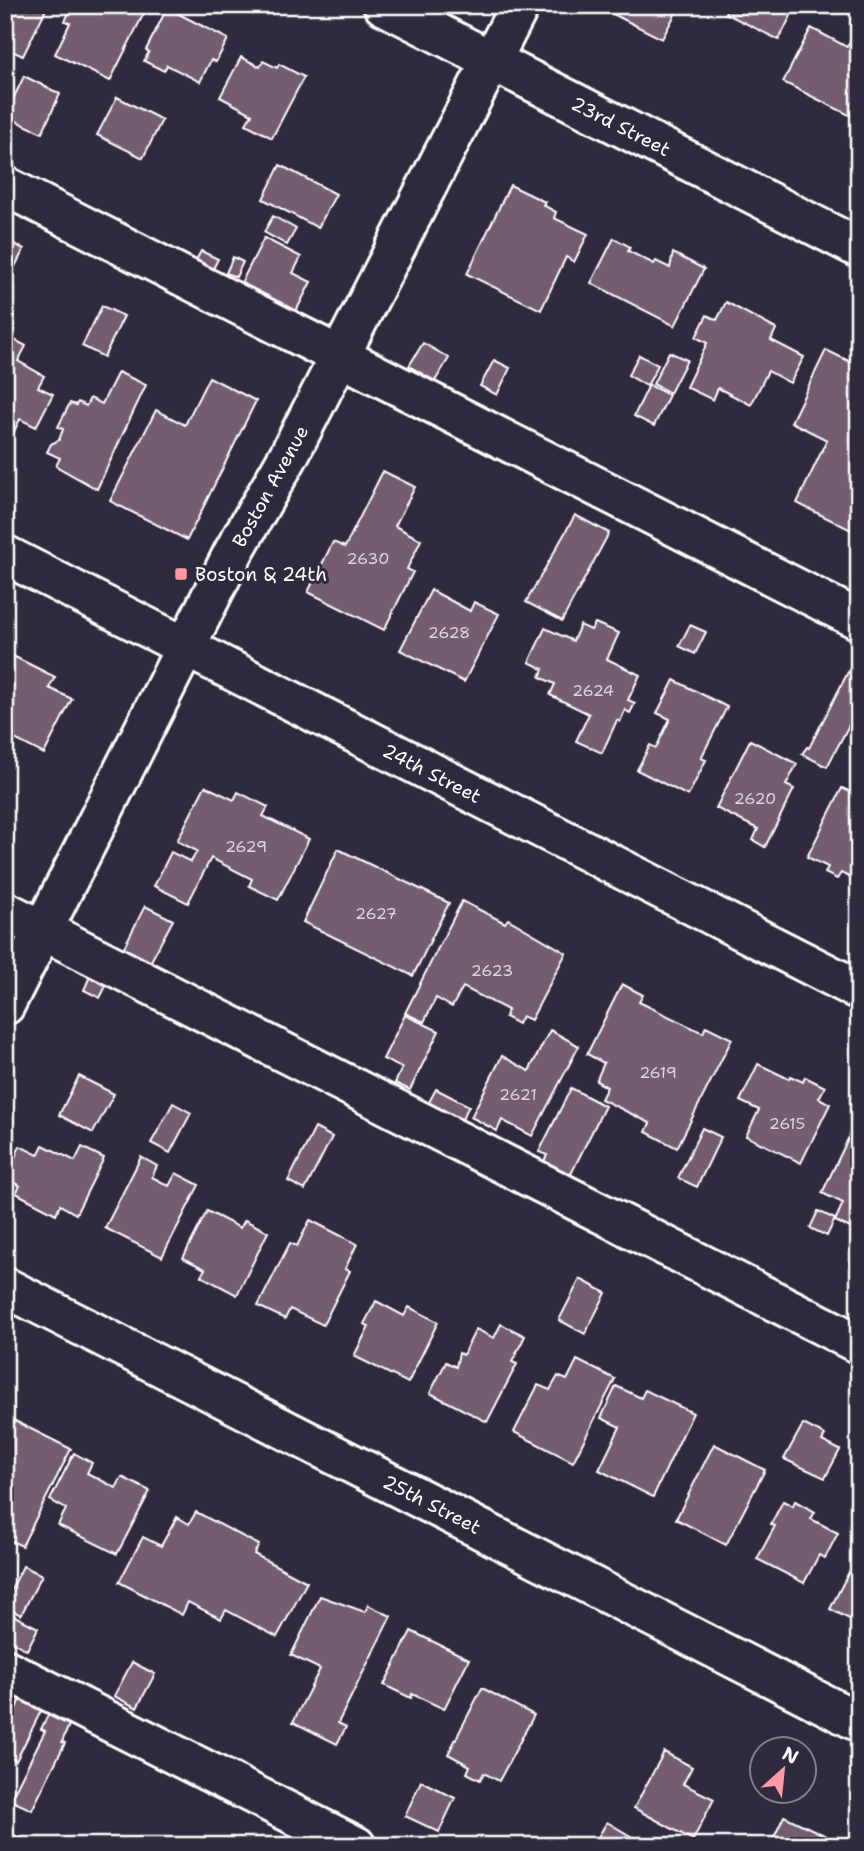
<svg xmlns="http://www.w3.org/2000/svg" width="864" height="1851" font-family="'Shantell Sans',sans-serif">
<rect width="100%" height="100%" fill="#2f2a3d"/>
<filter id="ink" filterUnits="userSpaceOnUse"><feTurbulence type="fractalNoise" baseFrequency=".0143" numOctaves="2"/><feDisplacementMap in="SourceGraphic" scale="14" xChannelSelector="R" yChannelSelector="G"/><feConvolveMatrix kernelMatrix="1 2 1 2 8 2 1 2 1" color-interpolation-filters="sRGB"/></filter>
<g filter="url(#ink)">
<g fill="#745d71" stroke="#fff" stroke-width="2">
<path d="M 5,5 L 48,5 L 23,56 L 5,48 Z"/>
<path d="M 73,5 L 148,5 L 110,81 L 55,54 L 70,23 L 65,21 Z"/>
<path d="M 618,5 L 680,5 L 662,39 L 613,14 Z"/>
<path d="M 729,5 L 796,5 L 779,40 L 725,13 Z"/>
<path d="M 167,8 L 228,39 L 216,62 L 211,60 L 200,82 L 167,65 L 164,71 L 144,61 L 149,52 L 146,50 Z"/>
<path d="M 811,28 L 847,47 L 856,30 L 859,31 L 859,120 L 783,82 Z"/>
<path d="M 241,57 L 260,67 L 263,61 L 277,68 L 279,64 L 304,77 L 272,138 L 246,124 L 252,114 L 220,97 Z"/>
<path d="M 24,76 L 60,94 L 42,133 L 5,116 Z"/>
<path d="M 117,97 L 162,120 L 143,158 L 97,135 Z"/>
<path d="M 280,165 L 336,194 L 318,228 L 263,199 Z"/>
<path d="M 510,185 L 545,202 L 543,205 L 556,212 L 554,218 L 588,234 L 574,262 L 566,257 L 541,310 L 467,274 Z"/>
<path d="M 273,216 L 296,229 L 287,245 L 264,232 Z"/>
<path d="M 264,238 L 301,257 L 293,273 L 311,282 L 293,317 L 238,289 Z"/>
<path d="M 614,238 L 630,247 L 628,251 L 654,264 L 656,261 L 670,268 L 673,253 L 704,269 L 675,326 L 591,283 Z"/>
<path d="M 5,239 L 24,249 L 5,286 Z"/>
<path d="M 201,251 L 218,259 L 211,273 L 194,264 Z"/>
<path d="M 233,257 L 243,262 L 236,277 L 226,273 Z"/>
<path d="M 726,302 L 776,329 L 771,340 L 804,357 L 790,383 L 768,371 L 751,405 L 718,388 L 713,400 L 686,387 L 707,343 L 696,337 L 707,315 L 717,320 Z"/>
<path d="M 102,306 L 124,316 L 104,357 L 82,346 Z"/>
<path d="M 5,335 L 26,346 L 18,361 L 44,376 L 38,387 L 53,394 L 36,427 L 20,419 L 7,446 Z"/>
<path d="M 423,343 L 449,358 L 435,381 L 409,366 Z"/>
<path d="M 826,350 L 859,366 L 859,515 L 851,530 L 797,503 L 827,440 L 791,422 Z"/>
<path d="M 669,352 L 687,360 L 670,393 L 653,384 Z"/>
<path d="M 639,355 L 658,365 L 647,386 L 628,375 Z"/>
<path d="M 494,360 L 510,368 L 497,395 L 480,386 Z"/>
<path d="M 118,372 L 146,385 L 97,489 L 56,466 L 60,458 L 47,452 L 51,444 L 59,440 L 63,429 L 58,427 L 70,403 L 76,405 L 78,402 L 86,406 L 90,398 L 102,404 Z"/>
<path d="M 209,377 L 256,401 L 187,540 L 110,501 L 156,410 L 185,425 Z"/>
<path d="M 649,385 L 669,395 L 654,426 L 634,416 Z"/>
<path d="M 383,471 L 415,487 L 395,526 L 421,540 L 407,569 L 413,572 L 384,630 L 308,592 L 333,542 L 345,547 Z"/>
<path d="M 575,515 L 609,533 L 562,621 L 526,602 Z"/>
<path d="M 431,590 L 470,611 L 474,602 L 499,614 L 464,682 L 400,650 Z"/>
<path d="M 595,623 L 619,633 L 607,659 L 640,675 L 628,700 L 635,703 L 630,713 L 625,710 L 620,722 L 617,720 L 602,753 L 576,741 L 589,714 L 550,695 L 555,684 L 540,677 L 543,669 L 529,662 L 545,628 L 573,641 L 580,625 L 591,630 Z"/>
<path d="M 690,625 L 706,632 L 695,654 L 679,646 Z"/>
<path d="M 5,652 L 55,677 L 49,688 L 72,699 L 44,754 L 7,735 L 5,738 Z"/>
<path d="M 848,672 L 859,678 L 859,706 L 827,767 L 802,754 L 807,747 L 809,748 Z"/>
<path d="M 674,680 L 727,707 L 701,758 L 706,760 L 688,796 L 637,770 L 650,745 L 656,748 L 670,719 L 657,713 Z"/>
<path d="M 750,740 L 797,764 L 786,785 L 794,789 L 765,847 L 753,840 L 758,829 L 716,808 Z"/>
<path d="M 205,786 L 234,800 L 238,792 L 268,807 L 263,816 L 309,839 L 278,900 L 249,886 L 252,879 L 211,858 L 188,903 L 154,886 L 171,852 L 191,862 L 197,851 L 177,841 Z"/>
<path d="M 842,788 L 859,796 L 859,882 L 841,873 L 837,879 L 825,873 L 828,867 L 807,857 Z"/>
<path d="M 338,849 L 449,903 L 413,976 L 303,922 Z"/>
<path d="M 462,901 L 505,923 L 508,919 L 566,953 L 531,1020 L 522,1016 L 518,1024 L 505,1017 L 508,1010 L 463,987 L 452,1007 L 436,998 L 424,1022 L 405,1013 Z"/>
<path d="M 145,906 L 173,920 L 150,963 L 123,949 Z"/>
<path d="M 90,976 L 107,984 L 100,998 L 84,990 Z"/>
<path d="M 622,984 L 643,995 L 639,1002 L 703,1033 L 706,1026 L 732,1039 L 677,1148 L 646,1132 L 650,1123 L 601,1099 L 607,1087 L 596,1081 L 604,1063 L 587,1054 Z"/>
<path d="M 405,1015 L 439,1031 L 410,1090 L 395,1083 L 402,1068 L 383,1059 Z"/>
<path d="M 550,1030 L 579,1046 L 532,1136 L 502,1120 L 497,1131 L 471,1117 L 502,1056 L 529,1071 Z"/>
<path d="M 758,1064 L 789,1079 L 790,1076 L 803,1082 L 805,1077 L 825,1087 L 819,1098 L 830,1104 L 801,1163 L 746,1136 L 759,1110 L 740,1101 Z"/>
<path d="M 79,1076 L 114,1094 L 93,1133 L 59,1115 Z"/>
<path d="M 571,1088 L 605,1106 L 569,1178 L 542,1165 L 547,1155 L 539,1152 Z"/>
<path d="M 436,1089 L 469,1106 L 460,1123 L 427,1106 Z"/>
<path d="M 173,1103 L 191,1113 L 170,1153 L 151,1143 Z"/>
<path d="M 859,1116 L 859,1232 L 835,1221 L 843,1203 L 822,1193 Z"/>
<path d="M 315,1128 L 332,1137 L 305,1190 L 288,1181 Z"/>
<path d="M 702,1128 L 721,1137 L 697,1187 L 678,1178 Z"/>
<path d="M 43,1145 L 75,1161 L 82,1147 L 104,1158 L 76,1214 L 60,1205 L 56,1214 L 16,1193 L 20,1186 L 5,1178 L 20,1146 L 38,1155 Z"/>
<path d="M 141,1157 L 157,1166 L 152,1177 L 169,1186 L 176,1173 L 199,1185 L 162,1257 L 105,1228 Z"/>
<path d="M 207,1211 L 240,1228 L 245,1220 L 268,1232 L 237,1295 L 201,1276 L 205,1269 L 183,1258 Z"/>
<path d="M 818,1211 L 835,1219 L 827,1236 L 810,1228 Z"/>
<path d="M 310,1220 L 357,1244 L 345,1269 L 350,1271 L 323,1325 L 290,1309 L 285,1319 L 258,1306 L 290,1243 L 297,1246 Z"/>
<path d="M 580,1279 L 606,1293 L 585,1334 L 559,1320 Z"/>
<path d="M 376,1301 L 404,1316 L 409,1307 L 438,1322 L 408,1383 L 354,1356 L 369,1326 L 364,1324 Z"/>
<path d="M 501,1324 L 525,1336 L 512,1362 L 517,1364 L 487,1422 L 430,1393 L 446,1362 L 456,1367 L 459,1353 L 463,1355 L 476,1329 L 494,1338 Z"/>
<path d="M 577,1360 L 615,1379 L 573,1462 L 514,1432 L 538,1385 L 550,1390 L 558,1376 L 567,1380 Z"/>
<path d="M 616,1386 L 641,1398 L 645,1390 L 693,1413 L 653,1497 L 599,1470 L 620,1427 L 601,1418 Z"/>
<path d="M 5,1416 L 71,1449 L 22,1546 L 5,1538 Z"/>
<path d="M 803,1424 L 825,1435 L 822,1441 L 840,1450 L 825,1478 L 784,1459 Z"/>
<path d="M 714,1444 L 765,1470 L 726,1545 L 676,1519 Z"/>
<path d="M 74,1453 L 92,1463 L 87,1473 L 116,1488 L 122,1477 L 150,1491 L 117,1554 L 58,1525 L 66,1509 L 50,1500 Z"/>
<path d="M 783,1501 L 793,1506 L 795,1501 L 815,1512 L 811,1519 L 838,1533 L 825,1558 L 819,1555 L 804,1583 L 757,1559 L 775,1526 L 771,1524 Z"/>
<path d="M 196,1512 L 259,1545 L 254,1554 L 307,1582 L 277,1637 L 226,1610 L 221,1619 L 188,1602 L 182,1615 L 119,1582 L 143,1537 L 161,1546 L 177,1517 L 189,1524 Z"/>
<path d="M 23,1566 L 42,1575 L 21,1615 L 5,1607 L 5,1602 Z"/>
<path d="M 850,1570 L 857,1574 L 859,1571 L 859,1624 L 830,1609 Z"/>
<path d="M 320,1596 L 365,1612 L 368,1605 L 391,1616 L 338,1723 L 346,1727 L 337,1744 L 293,1722 L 320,1669 L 291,1655 Z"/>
<path d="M 5,1611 L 38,1628 L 27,1650 L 5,1638 Z"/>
<path d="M 411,1631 L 469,1659 L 444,1709 L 412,1694 L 411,1698 L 384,1685 Z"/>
<path d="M 132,1662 L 155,1674 L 137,1708 L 114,1696 Z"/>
<path d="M 482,1688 L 534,1715 L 499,1781 L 484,1773 L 480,1780 L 467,1773 L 470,1766 L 448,1754 Z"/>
<path d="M 21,1699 L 41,1711 L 16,1761 L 5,1755 L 5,1729 Z"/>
<path d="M 48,1715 L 69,1725 L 62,1742 L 65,1743 L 32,1810 L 10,1800 L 45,1731 L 41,1729 Z"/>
<path d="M 664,1752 L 692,1767 L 683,1784 L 714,1799 L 693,1840 L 634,1808 Z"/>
<path d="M 421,1781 L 455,1798 L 439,1832 L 405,1816 Z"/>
<path d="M 784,1816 L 839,1842 L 838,1846 L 770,1846 Z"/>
<path d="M 607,1822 L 637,1840 L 634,1846 L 593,1846 Z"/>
<path d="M 14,1835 L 35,1846 L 9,1846 Z"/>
</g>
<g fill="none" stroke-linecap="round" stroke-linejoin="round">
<defs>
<g id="minor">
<path d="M 383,5 L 859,248"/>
<path d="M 5,186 L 859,620"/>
<path d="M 5,555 L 859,990"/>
<path d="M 5,911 L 859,1344"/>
<path d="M 5,1005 L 234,551 L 289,455 L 520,5"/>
<path d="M 5,1287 L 859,1722"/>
<path d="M 5,1669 L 356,1846"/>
</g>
</defs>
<use href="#minor" stroke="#fff" stroke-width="44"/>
<use href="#minor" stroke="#2f2a3d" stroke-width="38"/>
</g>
</g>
<rect fill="#ff9aa2" stroke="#2f2a3d" stroke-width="2.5" x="174" y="567" width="14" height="14" rx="3.5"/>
<g text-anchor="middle" stroke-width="6" stroke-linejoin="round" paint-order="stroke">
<g font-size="16" fill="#dcd6dc">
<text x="368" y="564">2630</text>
<text x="449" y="638">2628</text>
<text x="593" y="696">2624</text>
<text x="755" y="804">2620</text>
<text x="246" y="852">2629</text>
<text x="376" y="919">2627</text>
<text x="492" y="976">2623</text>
<text x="658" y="1078">2619</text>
<text x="518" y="1100">2621</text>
<text x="787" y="1129">2615</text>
</g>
<g font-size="19" fill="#fff" stroke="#2f2a3d">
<text transform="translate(621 126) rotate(27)" y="7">23rd Street</text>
<text transform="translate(270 486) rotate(-61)" y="7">Boston Avenue</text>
<text transform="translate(432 773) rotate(27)" y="7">24th Street</text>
<text transform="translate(432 1504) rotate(27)" y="7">25th Street</text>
</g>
<g font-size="19" fill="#fff" stroke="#2f2a3d" text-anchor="start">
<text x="195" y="581">Boston &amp; 24th</text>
</g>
</g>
<rect width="864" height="1851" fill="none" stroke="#2f2a3d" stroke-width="28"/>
<rect x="14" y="14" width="836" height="1823" fill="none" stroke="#fff" stroke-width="2.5" filter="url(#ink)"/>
<g transform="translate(783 1770) rotate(27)"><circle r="33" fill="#2f2a3d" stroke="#827f8b" stroke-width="2"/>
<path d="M0-5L12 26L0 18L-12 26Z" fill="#ff9aa2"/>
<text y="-10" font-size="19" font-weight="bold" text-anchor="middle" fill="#ffffff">N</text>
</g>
</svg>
